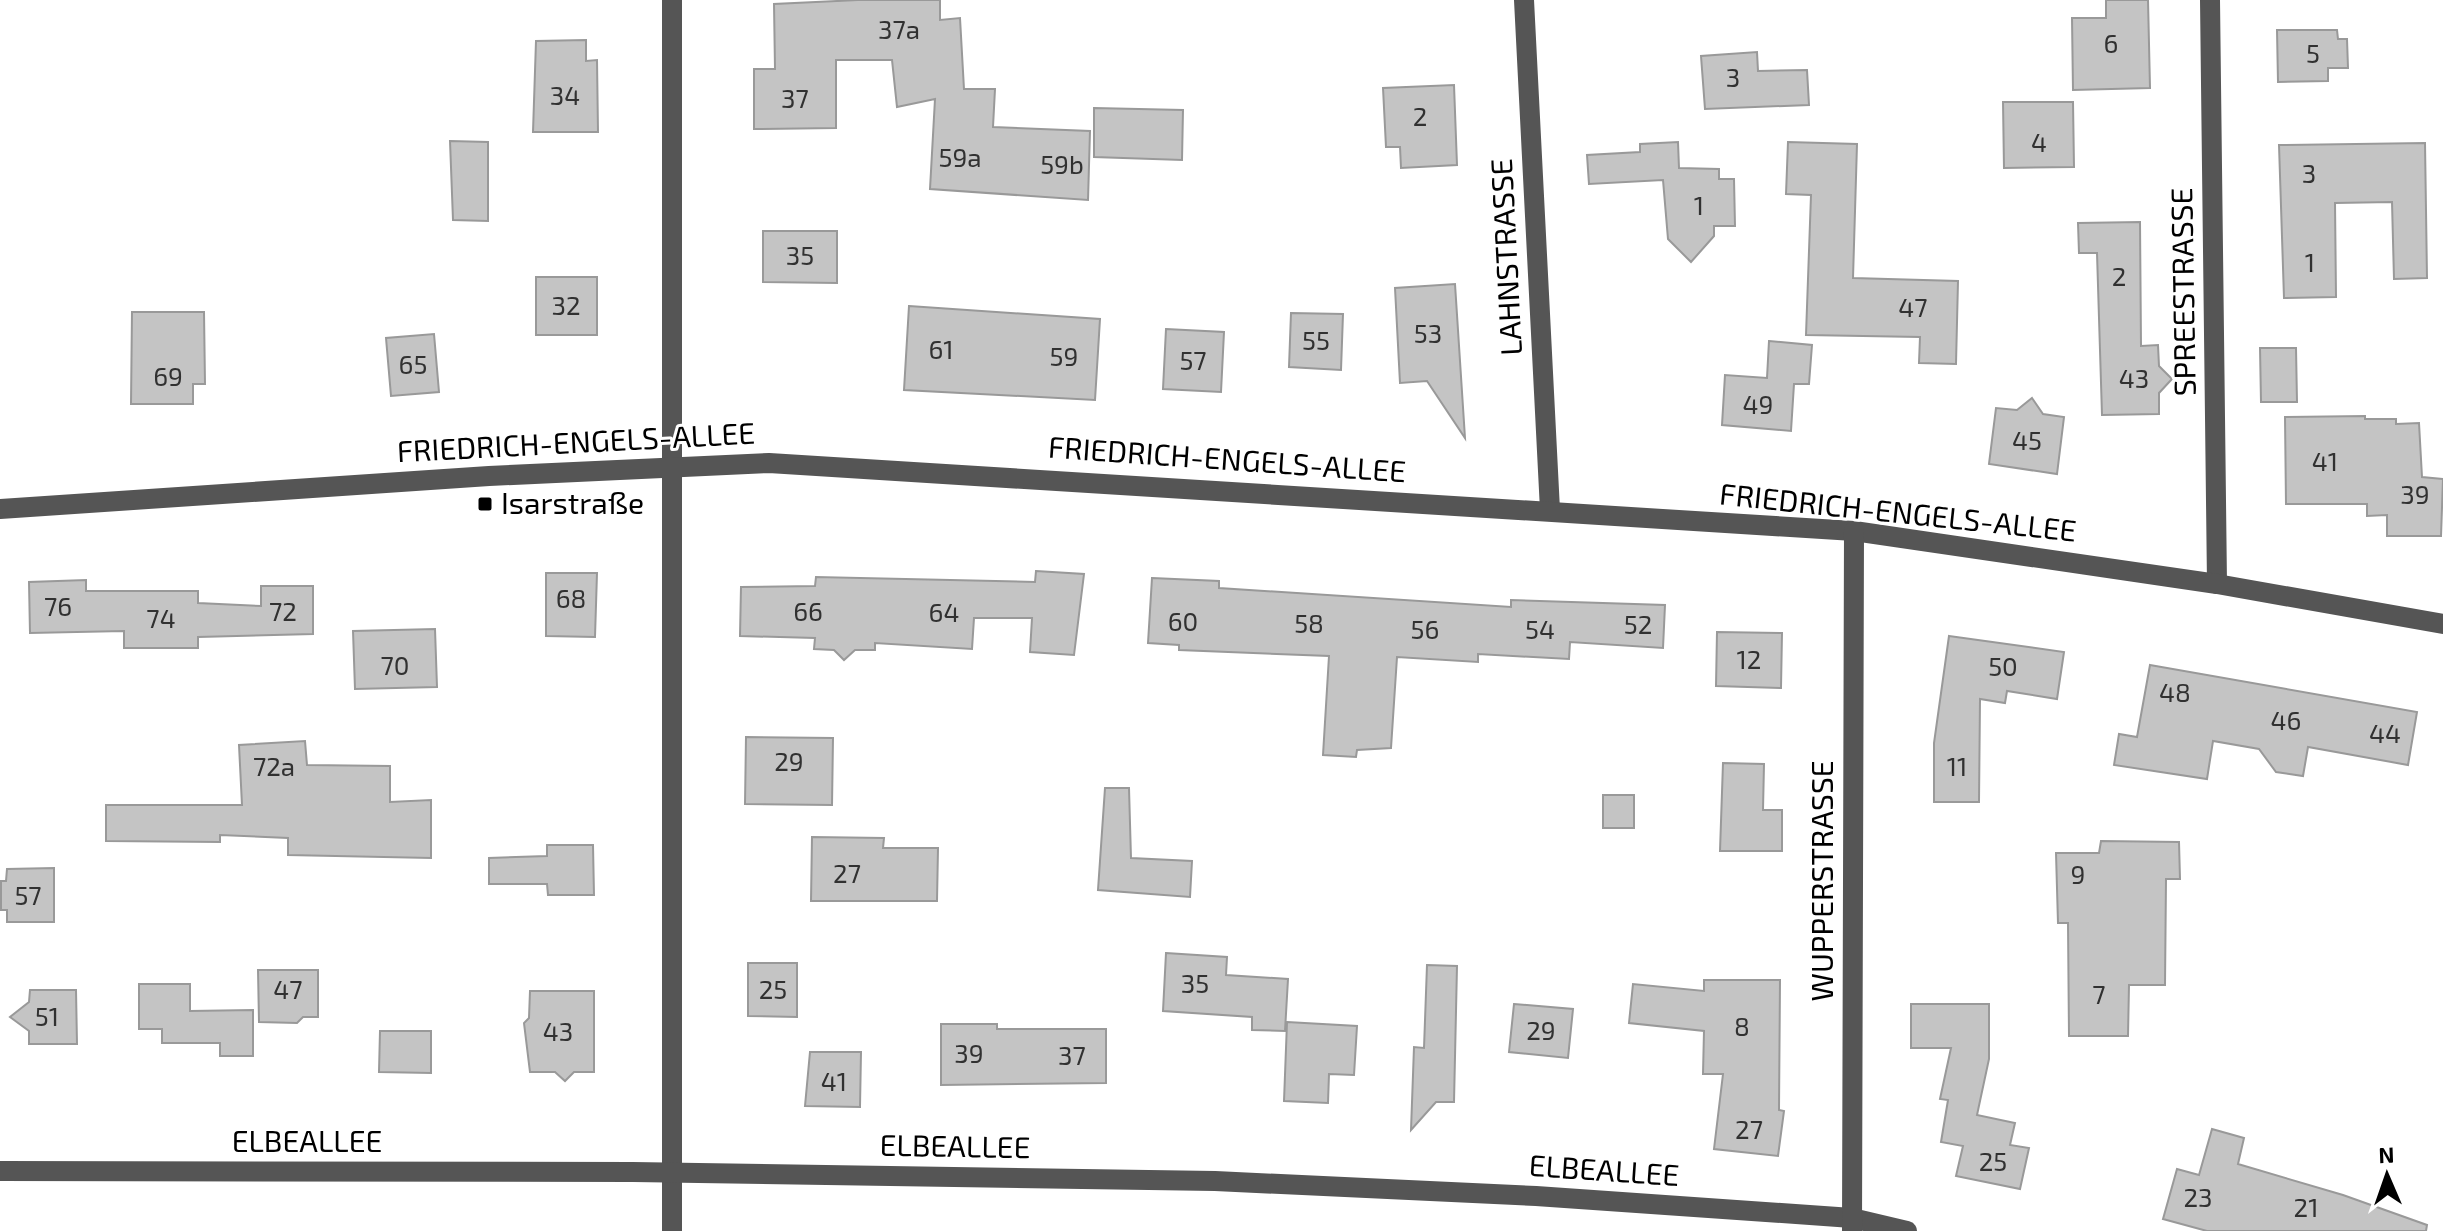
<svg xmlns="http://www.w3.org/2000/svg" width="2443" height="1231" font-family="'Exo 2',sans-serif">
<rect width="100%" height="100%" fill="#fff"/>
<g fill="#c4c4c4" stroke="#999" stroke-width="2">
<path d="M 858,0 L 940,0 L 940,20 L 960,18 L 964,89 L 995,89 L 993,127 L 1090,131 L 1088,200 L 930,189 L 935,99 L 897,107 L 892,60 L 836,60 L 836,128 L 754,129 L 754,69 L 775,69 L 774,4 Z"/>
<path d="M 2106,0 L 2148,0 L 2150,88 L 2073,90 L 2072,18 L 2106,18 Z"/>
<path d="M 2277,30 L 2337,30 L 2338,39 L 2347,39 L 2348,68 L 2328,68 L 2328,81 L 2278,82 Z"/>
<path d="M 586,40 L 586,61 L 597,60 L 598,132 L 533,132 L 536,41 Z"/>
<path d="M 1757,52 L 1758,71 L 1807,70 L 1809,105 L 1705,109 L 1701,56 Z"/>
<path d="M 1454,85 L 1457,165 L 1401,168 L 1400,147 L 1386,147 L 1383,88 Z"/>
<path d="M 2003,102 L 2073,102 L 2074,167 L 2004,168 Z"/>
<path d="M 1094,108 L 1183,110 L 1182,160 L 1094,157 Z"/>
<path d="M 450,141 L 488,142 L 488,221 L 453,220 Z"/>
<path d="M 1678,142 L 1679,168 L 1719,169 L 1719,179 L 1734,179 L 1735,226 L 1714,226 L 1714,236 L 1691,262 L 1668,239 L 1663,180 L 1589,184 L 1587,155 L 1640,152 L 1640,144 Z"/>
<path d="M 1788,142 L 1857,144 L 1853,278 L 1958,281 L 1956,364 L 1919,363 L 1920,337 L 1806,335 L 1811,195 L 1786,194 Z"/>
<path d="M 2425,143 L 2427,278 L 2394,279 L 2392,202 L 2335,203 L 2336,297 L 2284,298 L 2279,145 Z"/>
<path d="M 2140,222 L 2141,346 L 2158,345 L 2159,366 L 2172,379 L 2159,393 L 2159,414 L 2102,415 L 2097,253 L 2079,253 L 2078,223 Z"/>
<path d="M 763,231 L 837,231 L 837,283 L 763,282 Z"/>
<rect x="536" y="277" width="61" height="58"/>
<path d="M 1455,284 L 1465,438 L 1427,381 L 1400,383 L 1395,288 Z"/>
<path d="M 909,306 L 1100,319 L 1095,400 L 904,390 Z"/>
<path d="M 132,312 L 204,312 L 205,384 L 193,384 L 193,404 L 131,404 Z"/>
<path d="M 1291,313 L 1343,314 L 1341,370 L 1289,367 Z"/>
<path d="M 1166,329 L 1224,332 L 1221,392 L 1163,389 Z"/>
<path d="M 434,334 L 439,392 L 391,396 L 386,338 Z"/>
<path d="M 1769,341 L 1812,345 L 1809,384 L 1794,384 L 1791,431 L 1722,425 L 1725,375 L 1767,378 Z"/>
<path d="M 2260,348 L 2296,348 L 2297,402 L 2261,402 Z"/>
<path d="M 2032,398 L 2043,414 L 2064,417 L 2057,474 L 1989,464 L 1996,408 L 2017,410 Z"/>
<path d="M 2365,416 L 2365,419 L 2396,419 L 2396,424 L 2419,423 L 2422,477 L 2443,479 L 2441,536 L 2387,536 L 2387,515 L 2367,516 L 2367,504 L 2286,504 L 2285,417 Z"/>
<path d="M 1036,571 L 1084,574 L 1074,655 L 1030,652 L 1032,618 L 974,618 L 972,649 L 875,643 L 875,650 L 855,650 L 844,660 L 834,650 L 814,649 L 815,638 L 740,636 L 741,587 L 815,586 L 816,577 L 1035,582 Z"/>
<path d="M 546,573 L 597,573 L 595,637 L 546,636 Z"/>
<path d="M 1152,578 L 1219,581 L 1219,588 L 1511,607 L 1511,600 L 1665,605 L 1663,648 L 1570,642 L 1569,659 L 1478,654 L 1478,662 L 1397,657 L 1391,748 L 1357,750 L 1356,757 L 1323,755 L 1329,656 L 1179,650 L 1179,645 L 1148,643 Z"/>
<path d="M 86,580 L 86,591 L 198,591 L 198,603 L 261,606 L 261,586 L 313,586 L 313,634 L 198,637 L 198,648 L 124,648 L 124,631 L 30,633 L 29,582 Z"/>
<path d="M 435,629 L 437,687 L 355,689 L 353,631 Z"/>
<path d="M 1717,632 L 1782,633 L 1781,688 L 1716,686 Z"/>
<path d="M 1949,636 L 2064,652 L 2057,699 L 2007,691 L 2005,703 L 1980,699 L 1979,802 L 1934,802 L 1934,743 Z"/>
<path d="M 2150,665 L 2417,712 L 2408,765 L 2308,747 L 2303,776 L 2276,772 L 2259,749 L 2213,741 L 2207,779 L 2114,765 L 2119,734 L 2137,737 Z"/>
<path d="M 746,737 L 833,738 L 832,805 L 745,804 Z"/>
<path d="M 305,741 L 307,765 L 390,766 L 390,802 L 431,800 L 431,858 L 288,855 L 288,838 L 220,835 L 220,842 L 106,841 L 106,805 L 242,805 L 239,745 Z"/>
<path d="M 1723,763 L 1764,764 L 1763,810 L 1782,810 L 1782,851 L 1720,851 Z"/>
<path d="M 1105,788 L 1129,788 L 1131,858 L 1192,861 L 1190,897 L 1098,890 Z"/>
<rect x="1603" y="795" width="31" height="33"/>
<path d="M 812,837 L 884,838 L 883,848 L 938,848 L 937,901 L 811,901 Z"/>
<path d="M 2101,841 L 2179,842 L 2180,879 L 2166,879 L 2165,985 L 2129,985 L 2128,1036 L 2069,1036 L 2068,923 L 2058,923 L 2056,853 L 2099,853 Z"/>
<path d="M 547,845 L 593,845 L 594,895 L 548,895 L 547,884 L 489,884 L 489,858 L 547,856 Z"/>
<path d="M 54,868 L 54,922 L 7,922 L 7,910 L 1,910 L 1,881 L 6,881 L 7,869 Z"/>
<path d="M 1166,953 L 1227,957 L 1226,975 L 1288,979 L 1285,1031 L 1252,1030 L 1252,1017 L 1163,1011 Z"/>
<path d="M 748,963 L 797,963 L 797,1017 L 748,1016 Z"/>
<path d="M 1427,965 L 1457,966 L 1454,1102 L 1436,1102 L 1411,1130 L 1414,1047 L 1424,1048 Z"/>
<path d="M 258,970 L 318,970 L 318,1017 L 303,1017 L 297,1023 L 259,1022 Z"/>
<path d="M 1704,980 L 1780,980 L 1779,1110 L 1784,1111 L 1778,1156 L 1714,1149 L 1723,1074 L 1703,1074 L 1704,1031 L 1629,1023 L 1633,984 L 1704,991 Z"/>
<path d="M 139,984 L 190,984 L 190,1011 L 253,1010 L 253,1056 L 220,1056 L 220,1043 L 162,1043 L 162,1029 L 139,1029 Z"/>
<path d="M 30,990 L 76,990 L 77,1044 L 29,1044 L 29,1031 L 10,1017 L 29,1002 Z"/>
<path d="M 530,991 L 594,991 L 594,1072 L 574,1072 L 565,1081 L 555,1072 L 530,1072 L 524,1023 L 529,1018 Z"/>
<path d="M 1514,1004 L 1573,1009 L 1568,1058 L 1509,1052 Z"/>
<path d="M 1911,1004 L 1989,1004 L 1989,1059 L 1977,1115 L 2015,1123 L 2010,1145 L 2029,1148 L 2020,1189 L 1956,1176 L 1963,1146 L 1941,1142 L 1948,1100 L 1940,1099 L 1951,1048 L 1911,1048 Z"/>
<path d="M 1287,1022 L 1357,1026 L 1354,1075 L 1329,1074 L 1328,1103 L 1284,1101 Z"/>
<path d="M 941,1024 L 997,1024 L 997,1029 L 1106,1029 L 1106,1083 L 941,1085 Z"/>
<path d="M 380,1031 L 431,1031 L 431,1073 L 379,1072 Z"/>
<path d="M 810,1052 L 861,1052 L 860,1107 L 805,1106 Z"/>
<path d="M 2212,1129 L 2244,1138 L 2238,1164 L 2343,1195 L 2427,1225 L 2426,1231 L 2207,1231 L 2163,1219 L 2177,1169 L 2199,1175 Z"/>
</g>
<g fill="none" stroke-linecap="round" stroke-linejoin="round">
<g stroke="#555" stroke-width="20">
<path d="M 672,0 L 672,1231"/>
<path d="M 1524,0 L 1550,510"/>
<path d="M 2210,0 L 2217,584"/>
<path d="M 0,509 L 489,476 L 769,463 L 1854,531 L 2217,584 L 2443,624"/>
<path d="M 0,1171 L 633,1172 L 1215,1181 L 1536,1196 L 1852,1218 L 1907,1231"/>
<path d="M 1852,1231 L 1854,531"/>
</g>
</g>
<rect fill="#000" stroke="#fff" stroke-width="3" x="477" y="496" width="16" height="16" rx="4"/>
<g text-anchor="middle" stroke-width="6" stroke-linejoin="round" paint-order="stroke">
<g font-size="26" fill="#313131">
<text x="899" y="39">37a</text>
<text x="2111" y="53">6</text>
<text x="2313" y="63">5</text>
<text x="1733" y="87">3</text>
<text x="565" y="105">34</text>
<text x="795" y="108">37</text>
<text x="1420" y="126">2</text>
<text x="2039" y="152">4</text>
<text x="960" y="167">59a</text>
<text x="1062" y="174">59b</text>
<text x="2309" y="183">3</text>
<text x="1699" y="215">1</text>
<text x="800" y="265">35</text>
<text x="2310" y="272">1</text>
<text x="2119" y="286">2</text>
<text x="566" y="315">32</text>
<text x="1913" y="317">47</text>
<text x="1428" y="343">53</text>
<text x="1316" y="350">55</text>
<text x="941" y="359">61</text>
<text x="1064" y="366">59</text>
<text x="1193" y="370">57</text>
<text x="413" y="374">65</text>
<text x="168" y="386">69</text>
<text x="2134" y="388">43</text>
<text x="1758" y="414">49</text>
<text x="2027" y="450">45</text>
<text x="2325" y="471">41</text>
<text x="2415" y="504">39</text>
<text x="571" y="608">68</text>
<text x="58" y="616">76</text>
<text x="283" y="621">72</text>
<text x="808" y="621">66</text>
<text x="944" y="622">64</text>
<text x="161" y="628">74</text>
<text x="1183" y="631">60</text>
<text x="1309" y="633">58</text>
<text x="1638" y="634">52</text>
<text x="1425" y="639">56</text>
<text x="1540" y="639">54</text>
<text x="1749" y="669">12</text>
<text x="395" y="675">70</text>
<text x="2003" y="676">50</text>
<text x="2175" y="702">48</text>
<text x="2286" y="730">46</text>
<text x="2385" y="743">44</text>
<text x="789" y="771">29</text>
<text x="274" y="776">72a</text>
<text x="1957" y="776">11</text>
<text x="847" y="883">27</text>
<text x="2078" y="884">9</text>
<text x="28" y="905">57</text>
<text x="1195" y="993">35</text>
<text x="288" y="999">47</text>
<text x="773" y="999">25</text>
<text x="2099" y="1004">7</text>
<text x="47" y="1026">51</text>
<text x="1742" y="1036">8</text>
<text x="1541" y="1040">29</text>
<text x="558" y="1041">43</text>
<text x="969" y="1063">39</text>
<text x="1072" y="1065">37</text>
<text x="834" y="1091">41</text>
<text x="1749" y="1139">27</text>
<text x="1993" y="1171">25</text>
<text x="2198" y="1207">23</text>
<text x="2306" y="1217">21</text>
</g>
<g font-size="30" fill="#000" stroke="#fff">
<text transform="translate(1507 257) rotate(-93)" y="10">LAHNSTRASSE</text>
<text transform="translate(2184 292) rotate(-91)" y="10">SPREESTRASSE</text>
<text transform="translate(576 443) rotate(-3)" y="10">FRIEDRICH-ENGELS-ALLEE</text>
<text transform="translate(1227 460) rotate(4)" y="10">FRIEDRICH-ENGELS-ALLEE</text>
<text transform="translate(1898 513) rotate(6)" y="10">FRIEDRICH-ENGELS-ALLEE</text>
<text transform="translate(1823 881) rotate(-90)" y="10">WUPPERSTRASSE</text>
<text x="307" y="1152">ELBEALLEE</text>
<text transform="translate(955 1147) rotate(1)" y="10">ELBEALLEE</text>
<text transform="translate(1604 1171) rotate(4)" y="10">ELBEALLEE</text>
</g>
<g font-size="30" fill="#000" stroke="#fff" text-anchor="start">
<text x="501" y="514">Isarstraße</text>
</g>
</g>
<g transform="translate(2387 1175) rotate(358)" stroke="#ffffff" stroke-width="6" paint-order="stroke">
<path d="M0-6L14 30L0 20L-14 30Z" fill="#000000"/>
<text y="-12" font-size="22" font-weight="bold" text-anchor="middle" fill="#000000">N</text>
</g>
</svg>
